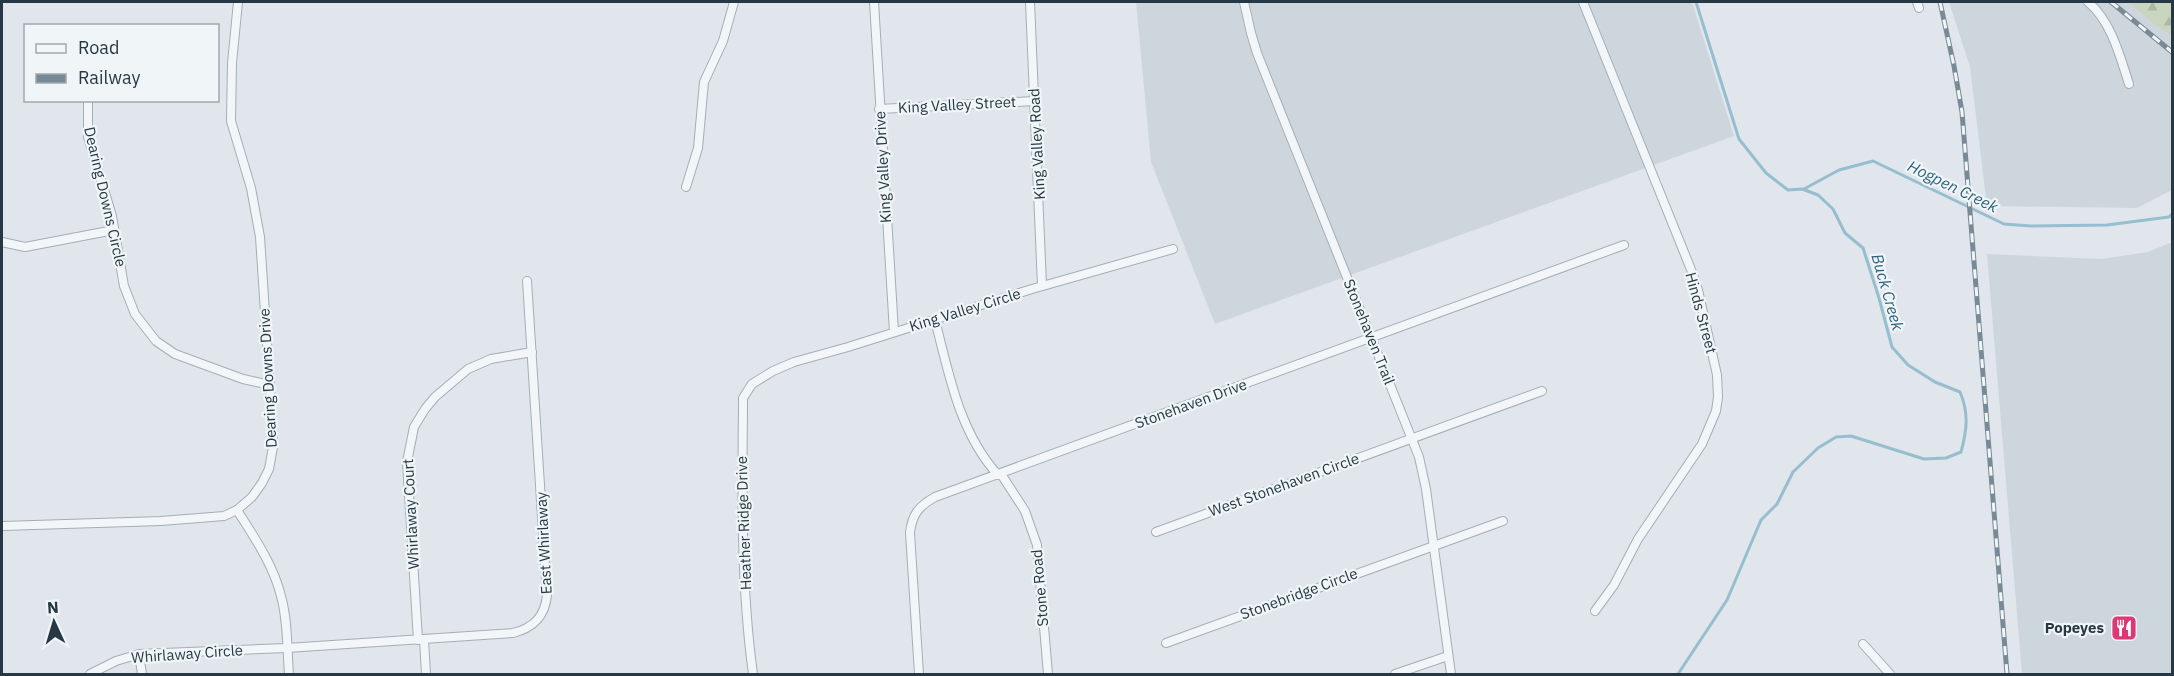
<svg xmlns="http://www.w3.org/2000/svg" width="2174" height="676" font-family="'IBM Plex Sans',sans-serif">
<defs>
<pattern id="forest-firs" width="22" height="20" patternUnits="userSpaceOnUse" patternTransform="scale(1.5)"><rect width="22" height="20" fill="#cad5c0"/><path d="M5 1l3.5 6h-7zM16 11l3.5 6h-7z" fill="#adb8a6"/></pattern>
</defs>
<rect width="100%" height="100%" fill="#e0e6eb"/>
<g fill="#ced6dd">
<path d="M 1136,2 L 1692,2 L 1734,136 L 1215,324 L 1151,162 Z"/>
<path d="M 1949,2 L 2172,2 L 2172,190 L 2137,208 L 1987,206 L 1970,67 Z"/>
<path d="M 2172,242 L 2172,674 L 2022,674 L 1987,254 L 2101,259 L 2148,252 Z"/>
</g>
<path fill="url(#forest-firs)" d="M 2129,2 L 2172,2 L 2172,36 L 2150,21 Z"/>
<g fill="none" stroke-linecap="round" stroke-linejoin="round">
<g stroke="#97becf" stroke-width="3">
<path d="M 1804,189 L 1839,170 L 1873,161 L 2004,224 L 2031,226 L 2107,225 L 2169,217 L 2172,214"/>
<path d="M 1678,674 L 1727,600 L 1761,520 L 1777,504 L 1793,472 L 1818,448 L 1836,437 L 1851,436 L 1924,459 L 1946,458 L 1961,452 C 1967,430 1969,413 1960,392 L 1935,382 L 1908,365 L 1892,347 L 1879,298 L 1863,248 L 1845,233 L 1833,209 L 1818,195 L 1802,189 L 1788,190 L 1766,173 L 1739,139 L 1696,2"/>
</g>
<defs>
<g id="minor">
<path d="M 874,2 L 894,332"/>
<path d="M 1030,2 L 1042,286"/>
<path d="M 1244,2 L 1251,33 L 1257,53 L 1419,457 L 1426,489 L 1451,674"/>
<path d="M 1583,2 L 1692,272 L 1698,290 L 1717,375 L 1718,397 L 1716,411 L 1702,444 L 1638,539 L 1614,585 L 1595,611"/>
<path d="M 1917,2 L 1919,8"/>
<path d="M 2088,2 C 2111,21 2120,56 2129,84"/>
<path d="M 88,100 L 88,137 L 112,216 L 124,286 L 135,314 L 156,341 L 175,354 L 243,379 L 270,385"/>
<path d="M 879,109 L 1035,101"/>
<path d="M 686,187 L 698,148 L 704,82 L 723,41 L 734,2"/>
<path d="M 2,242 L 25,247 L 114,230"/>
<path d="M 935,320 C 949,374 959,432 998,475"/>
<path d="M 1001,474 L 1025,511 L 1037,545 L 1048,674"/>
<path d="M 237,510 C 254,537 273,564 281,596 C 288,621 287,649 289,674"/>
<path d="M 2,526 L 161,521 L 224,516 L 237,510 L 252,497 L 262,483 L 269,469 L 273,447 L 271,404 L 260,237 L 251,188 L 231,121 L 232,63 L 238,2"/>
<path d="M 1156,532 L 1542,391"/>
<path d="M 418,640 L 407,462 L 414,427 L 425,409 L 435,397 L 468,369 L 491,359 L 532,352"/>
<path d="M 424,640 L 426,674"/>
<path d="M 1166,643 L 1503,521"/>
<path d="M 1863,644 L 1890,674"/>
<path d="M 139,654 L 142,674"/>
<path d="M 90,674 L 116,661 L 139,654 L 287,648 L 513,633 C 533,628 545,617 547,595 L 527,281"/>
<path d="M 753,674 C 741,587 742,496 743,408 L 743,398 L 752,384 L 773,371 L 794,362 L 848,347 L 1032,289 L 1173,249"/>
<path d="M 919,674 L 910,533 C 912,514 919,506 935,497 L 1624,245"/>
<path d="M 1395,674 L 1448,656"/>
</g>
</defs>
<use href="#minor" stroke="#a4aeb6" stroke-width="10"/>
<use href="#minor" stroke="#f3f6f8" stroke-width="8"/>
<defs>
<g id="rail">
<path d="M 1940,2 L 1954,66 L 1962,112 L 2007,674"/>
<path d="M 2111,2 L 2172,52"/>
</g>
</defs>
<use href="#rail" stroke="#778a96" stroke-width="5"/>
<use href="#rail" stroke="#f0f5f8" stroke-width="3" stroke-dasharray="9" stroke-linecap="butt"/>
</g>
<defs>
<symbol id="restaurant-square" viewBox="-11 -11 22 22"><rect x="-9" y="-9" width="18" height="18" rx="4" fill="#de3776" stroke="#f0f5f8"/><path d="M-5-6h1v4h1v-4h1v4h1v-4h1v5L-1.5 .5V6h-2V.5L-5-1ZM5-6V6H3V1.5H1.5Q1.5-4 5-6Z" fill="#fff"/></symbol>
</defs>
<g fill-rule="evenodd">
<use href="#restaurant-square" x="2109" y="613" width="30" height="30"/>
</g>
<g text-anchor="middle" stroke-width="4.5" stroke-linejoin="round" paint-order="stroke">
<g font-size="15" fill="#263844" stroke="#f0f5f8">
<text transform="translate(957 105) rotate(-3)" y="5">King Valley Street</text>
<text transform="translate(1037 144) rotate(-93)" y="5">King Valley Road</text>
<text transform="translate(883 167) rotate(-93)" y="5">King Valley Drive</text>
<text transform="translate(105 197) rotate(77)" y="5">Dearing Downs Circle</text>
<text transform="translate(965 310) rotate(-17)" y="5">King Valley Circle</text>
<text transform="translate(1701 313) rotate(75)" y="5">Hinds Street</text>
<text transform="translate(1369 332) rotate(68)" y="5">Stonehaven Trail</text>
<text transform="translate(268 378) rotate(-93)" y="5">Dearing Downs Drive</text>
<text transform="translate(1191 404) rotate(-20)" y="5">Stonehaven Drive</text>
<text transform="translate(1284 485) rotate(-20)" y="5">West Stonehaven Circle</text>
<text transform="translate(411 514) rotate(-93)" y="5">Whirlaway Court</text>
<text transform="translate(744 523) rotate(-92)" y="5">Heather Ridge Drive</text>
<text transform="translate(544 543) rotate(-93)" y="5">East Whirlaway</text>
<text transform="translate(1040 588) rotate(-95)" y="5">Stone Road</text>
<text transform="translate(1299 594) rotate(-20)" y="5">Stonebridge Circle</text>
<text transform="translate(187 654) rotate(-4)" y="5">Whirlaway Circle</text>
</g>
<g font-size="15" font-weight="bold" fill="#263844" stroke="#f0f5f8" text-anchor="end">
<text x="2104" y="633">Popeyes</text>
</g>
<g font-size="16" font-style="italic" fill="#2c627d" stroke="#f0f5f8">
<text transform="translate(1953 186) rotate(26)" y="6">Hogpen Creek</text>
<text transform="translate(1888 292) rotate(74)" y="6">Buck Creek</text>
</g>
</g>
<rect width="2174" height="676" fill="none" stroke="#263844" stroke-width="6"/>
<rect x="24" y="24" width="195" height="78" fill="#f0f5f8" stroke="#9fa9b0" stroke-width="1.5"/>
<rect x="36" y="44" width="30" height="9" fill="#f3f6f8" stroke="#9fa9b0" stroke-width="1.5"/>
<text x="78" y="54" font-size="18" fill="#263844">Road</text>
<rect x="36" y="74" width="30" height="9" fill="#778a96" stroke="#9fa9b0" stroke-width="1.5"/>
<text x="78" y="84" font-size="18" fill="#263844">Railway</text>
<g transform="translate(54 622) rotate(356)" stroke="#f0f5f8" stroke-width="4.5" paint-order="stroke">
<path d="M0-4.5L10 22L0 15L-10 22Z" fill="#263844"/>
<text y="-9" font-size="16" font-weight="bold" text-anchor="middle" fill="#263844">N</text>
</g>
</svg>
